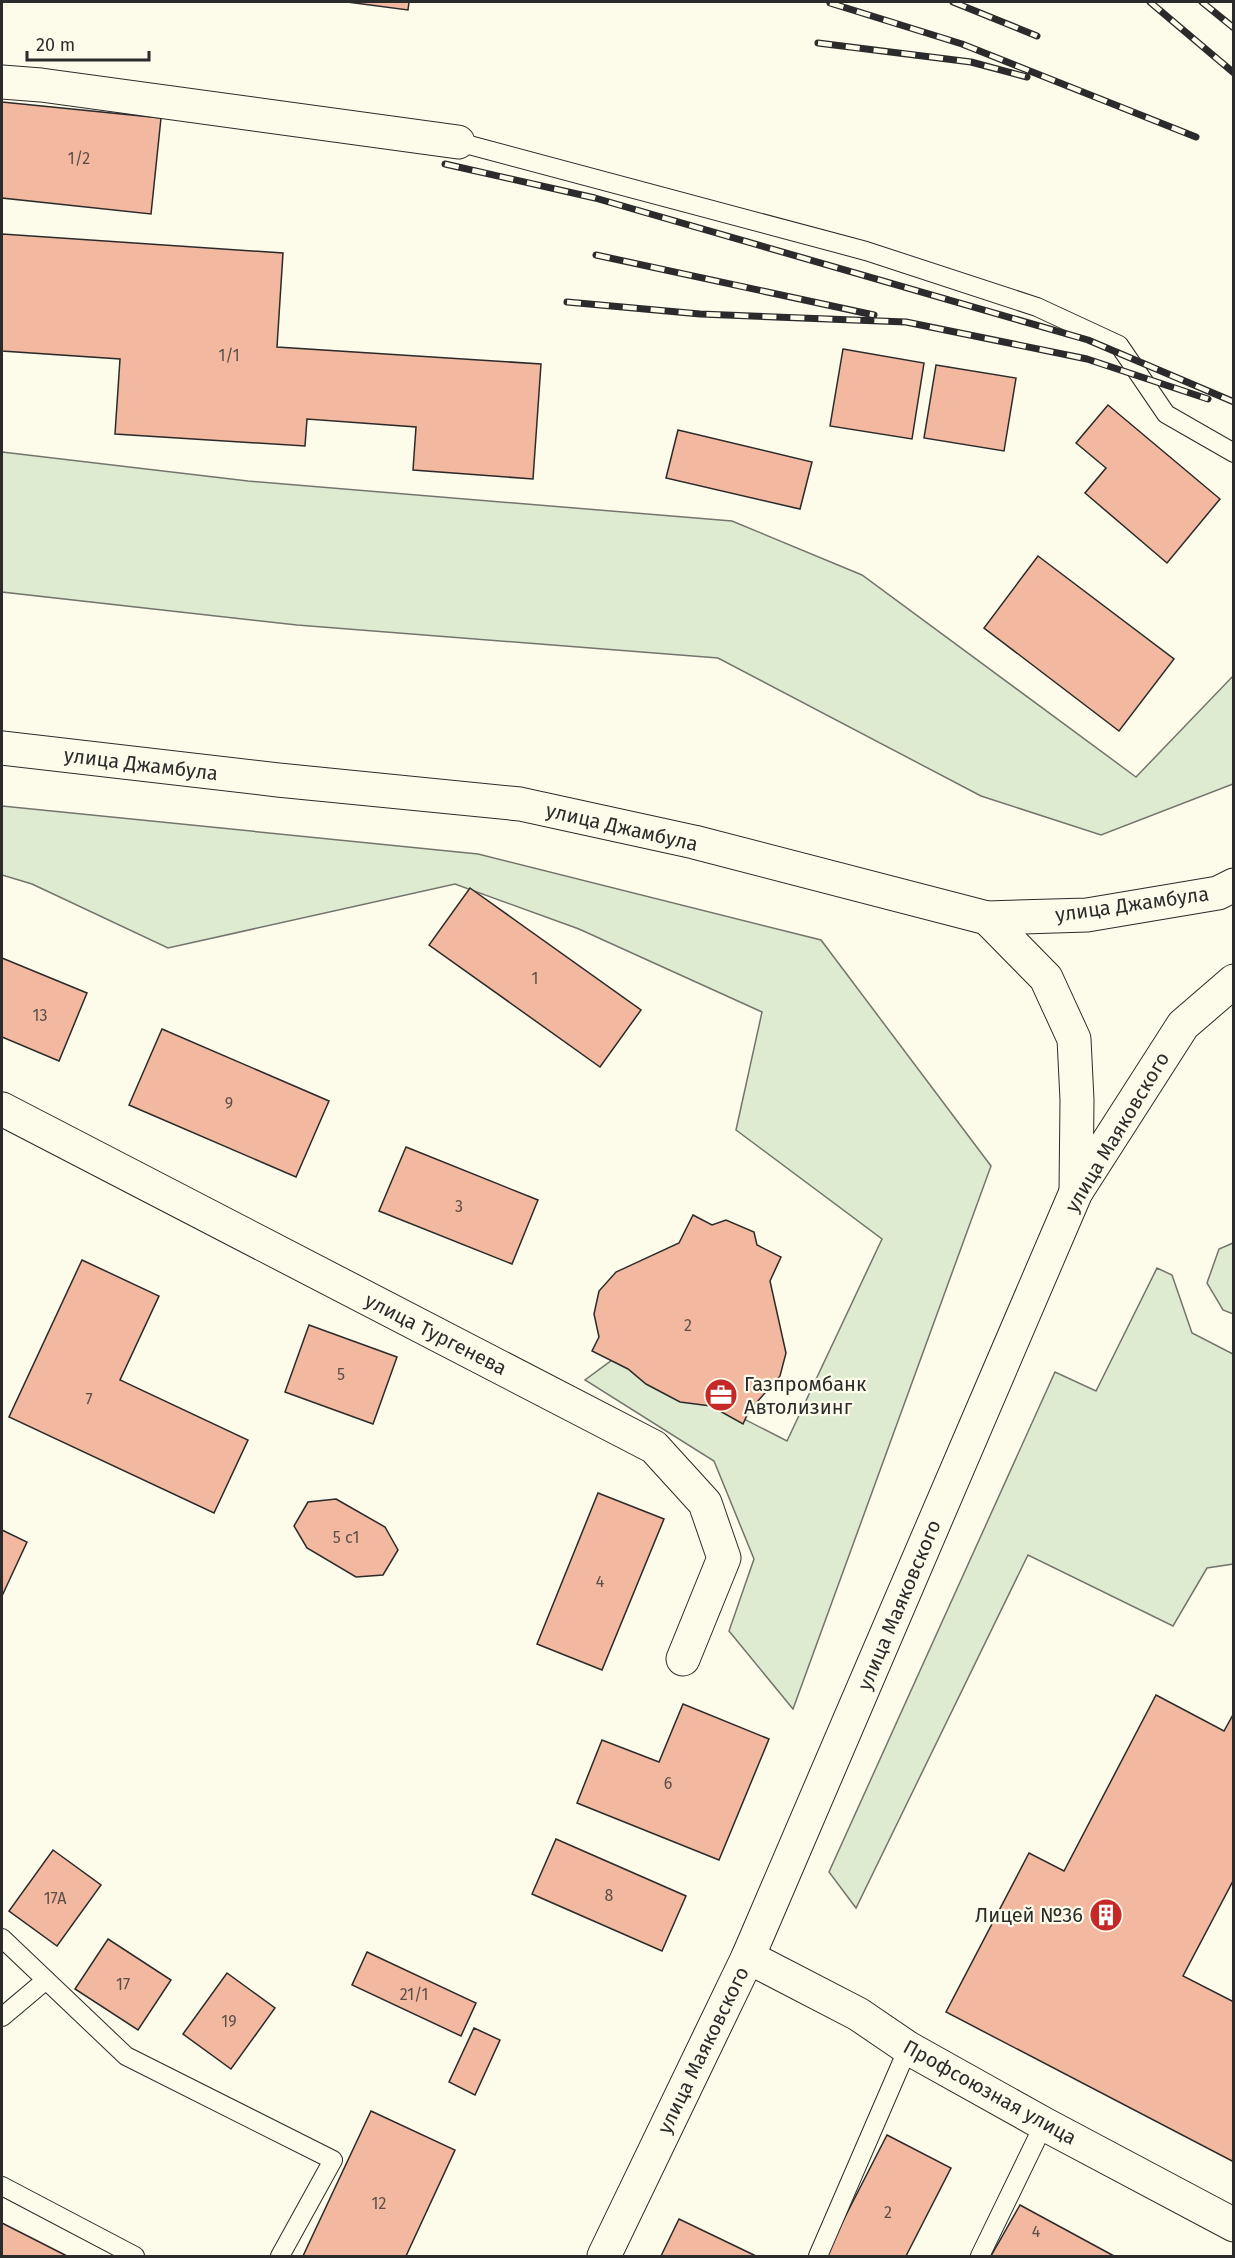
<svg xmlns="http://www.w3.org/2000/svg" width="1235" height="2258" font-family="'Fira Sans',sans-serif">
<rect width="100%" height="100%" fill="#fdfbea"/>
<g fill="#deebd1" stroke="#74746e" stroke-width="1.5">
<path d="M 2,452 L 248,481 L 732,521 L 862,575 L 1136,777 L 1233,676 L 1233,784 L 1101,835 L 981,796 L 718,658 L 297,625 L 2,592 Z"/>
<path d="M 2,806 L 478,854 L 821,940 L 991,1166 L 793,1709 L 729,1631 L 754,1559 L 714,1461 L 585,1380 L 619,1355 L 787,1441 L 882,1239 L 736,1130 L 762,1012 L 579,929 L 455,884 L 168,948 L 32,884 L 2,875 Z"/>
<path d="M 1233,1243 L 1233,1314 L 1223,1310 L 1207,1283 L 1219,1249 Z"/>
<path d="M 1157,1268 L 1172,1275 L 1192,1333 L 1233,1354 L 1233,1564 L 1207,1568 L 1173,1626 L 1028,1555 L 856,1908 L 829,1872 L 1055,1372 L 1096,1391 Z"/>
</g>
<g fill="#f2b8a0" stroke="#2b2b2b" stroke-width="1.5">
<path d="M 347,2 L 409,2 L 408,10 Z"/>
<path d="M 2,102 L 161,118 L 151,214 L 2,198 Z"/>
<path d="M 2,234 L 283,253 L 277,347 L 541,364 L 533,479 L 413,470 L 416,427 L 307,419 L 305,446 L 115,434 L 120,359 L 2,351 Z"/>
<path d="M 843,349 L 924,363 L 912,439 L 830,426 Z"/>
<path d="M 936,365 L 1016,378 L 1004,451 L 924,438 Z"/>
<path d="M 1108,405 L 1220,499 L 1167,563 L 1085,493 L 1106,468 L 1076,443 Z"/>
<path d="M 678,430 L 812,462 L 800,509 L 666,478 Z"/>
<path d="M 1038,556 L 1174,659 L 1119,731 L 984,628 Z"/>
<path d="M 470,888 L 641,1010 L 600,1067 L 429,945 Z"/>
<path d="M 2,958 L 87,993 L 59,1061 L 2,1037 Z"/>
<path d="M 162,1029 L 329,1101 L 296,1177 L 129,1105 Z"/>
<path d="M 406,1147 L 538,1200 L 512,1264 L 379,1211 Z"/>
<path d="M 693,1215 L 712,1225 L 726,1220 L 754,1232 L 757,1245 L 781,1257 L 770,1281 L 786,1353 L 780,1376 L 749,1411 L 743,1424 L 711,1406 L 680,1402 L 646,1384 L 628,1369 L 592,1351 L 599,1337 L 594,1314 L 599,1291 L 616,1272 L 679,1243 Z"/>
<path d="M 82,1260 L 159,1296 L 120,1380 L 248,1440 L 214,1513 L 9,1417 Z"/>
<path d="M 309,1325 L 397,1357 L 373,1424 L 285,1392 Z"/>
<path d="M 598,1493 L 664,1519 L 602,1670 L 537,1644 Z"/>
<path d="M 336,1499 L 385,1527 L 398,1550 L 383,1575 L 356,1577 L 307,1548 L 294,1526 L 308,1502 Z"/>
<path d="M 2,1530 L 27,1542 L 2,1596 Z"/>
<path d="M 1156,1695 L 1224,1731 L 1234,1713 L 1234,1879 L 1183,1976 L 1234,2002 L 1234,2162 L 946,2012 L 1029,1853 L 1064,1871 Z"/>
<path d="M 683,1704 L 769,1739 L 719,1860 L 577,1803 L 602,1740 L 659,1762 Z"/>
<path d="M 556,1839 L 686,1896 L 662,1951 L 532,1894 Z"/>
<path d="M 53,1850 L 101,1885 L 57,1946 L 9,1911 Z"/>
<path d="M 108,1939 L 171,1980 L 138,2030 L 75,1989 Z"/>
<path d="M 367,1952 L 476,2003 L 461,2036 L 352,1985 Z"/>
<path d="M 227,1973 L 275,2008 L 231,2069 L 183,2034 Z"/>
<path d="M 474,2028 L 500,2040 L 475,2095 L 449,2082 Z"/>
<path d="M 371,2111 L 455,2150 L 406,2256 L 303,2256 Z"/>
<path d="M 887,2135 L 951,2168 L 906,2256 L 825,2256 Z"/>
<path d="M 1020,2205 L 1114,2256 L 991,2256 Z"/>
<path d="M 679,2219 L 756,2256 L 661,2256 Z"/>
<path d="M 2,2223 L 67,2256 L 2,2256 Z"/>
</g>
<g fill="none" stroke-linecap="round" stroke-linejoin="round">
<defs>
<g id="lane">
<path d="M 458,142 L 866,251 L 1037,307 L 1119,345 L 1166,414 L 1234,453"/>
<path d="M 2,1938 L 126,2056 L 333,2160 L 280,2256"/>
<path d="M 2,2017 L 46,1980"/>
<path d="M 2,2186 L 135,2256"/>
<path d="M 818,2256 L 908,2048"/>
<path d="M 980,2256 L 1044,2124"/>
</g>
<g id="street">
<path d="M 2,82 L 41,85 L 458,142"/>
<path d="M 2,1109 L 654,1447 L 705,1503 L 724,1558 L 683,1659"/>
<path d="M 748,1957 L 858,2014 L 908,2048 L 1044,2124 L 1234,2225"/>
</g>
<g id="secondary">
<path d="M 2,748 L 278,780 L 520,804 L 694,842 L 987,918 L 1087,915 L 1218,893 L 1234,885"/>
<path d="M 987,918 L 1046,978 L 1074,1039 L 1077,1100 L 1076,1192"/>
<path d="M 604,2256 L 748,1957 L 1076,1192 L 1183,1025 L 1234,981"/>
</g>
</defs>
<use href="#lane" stroke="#2b2b2b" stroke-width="20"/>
<use href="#street" stroke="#2b2b2b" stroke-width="35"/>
<use href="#secondary" stroke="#2b2b2b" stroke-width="35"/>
<use href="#lane" stroke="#fdfbea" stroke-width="18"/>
<use href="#street" stroke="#fdfbea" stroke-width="33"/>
<use href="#secondary" stroke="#fdfbea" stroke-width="33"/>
<defs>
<g id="rail">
<path d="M 953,2 L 1037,36"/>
<path d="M 1150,2 L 1234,73"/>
<path d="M 1202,2 L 1234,28"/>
<path d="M 830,3 L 962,44 L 1196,137"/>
<path d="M 818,43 L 971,62 L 1027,77"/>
<path d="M 445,164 L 595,198 L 1088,340 L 1234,402"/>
<path d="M 596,255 L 874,315"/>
<path d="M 567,302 L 700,314 L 906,322 L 1087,359 L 1208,399"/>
</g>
</defs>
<use href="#rail" stroke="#2b2b2b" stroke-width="7"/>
<use href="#rail" stroke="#fdfbea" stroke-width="4.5" stroke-dasharray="14" stroke-linecap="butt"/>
</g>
<defs>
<symbol id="office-disc" viewBox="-11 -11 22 22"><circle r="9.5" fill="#c62828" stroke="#fdfbea"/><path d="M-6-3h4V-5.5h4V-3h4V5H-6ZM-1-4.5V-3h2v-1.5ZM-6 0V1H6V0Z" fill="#fff"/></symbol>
<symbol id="building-disc" viewBox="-11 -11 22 22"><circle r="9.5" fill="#c62828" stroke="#fdfbea"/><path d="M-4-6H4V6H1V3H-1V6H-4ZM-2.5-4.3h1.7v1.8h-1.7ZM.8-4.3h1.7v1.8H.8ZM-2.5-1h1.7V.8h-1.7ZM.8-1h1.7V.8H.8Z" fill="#fff"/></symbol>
</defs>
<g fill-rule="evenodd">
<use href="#office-disc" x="702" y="1376" width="38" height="38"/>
<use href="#building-disc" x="1087" y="1896" width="38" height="38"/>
</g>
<g text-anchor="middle" stroke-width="4.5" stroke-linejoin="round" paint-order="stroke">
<g font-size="16" fill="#5d4e48">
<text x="79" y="164">1/2</text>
<text x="229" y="361">1/1</text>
<text x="535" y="984">1</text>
<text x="40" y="1021">13</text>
<text x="229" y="1109">9</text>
<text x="459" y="1212">3</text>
<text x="688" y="1331">2</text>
<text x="341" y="1380">5</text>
<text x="89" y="1405">7</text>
<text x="346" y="1543">5 с1</text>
<text x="600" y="1587">4</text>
<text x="668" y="1789">6</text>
<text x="609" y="1901">8</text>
<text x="55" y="1904">17А</text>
<text x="123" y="1990">17</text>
<text x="414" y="2000">21/1</text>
<text x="229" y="2027">19</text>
<text x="379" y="2209">12</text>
<text x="888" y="2218">2</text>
<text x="1036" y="2237">4</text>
</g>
<g font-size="20" fill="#2b2b2b" stroke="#fdfbea">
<text transform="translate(141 764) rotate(7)" y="7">улица Джамбула</text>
<text transform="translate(622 827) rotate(13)" y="7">улица Джамбула</text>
<text transform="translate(1132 904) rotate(-8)" y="7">улица Джамбула</text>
<text transform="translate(1117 1132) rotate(-59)" y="7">улица Маяковского</text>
<text transform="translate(436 1334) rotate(27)" y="7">улица Тургенева</text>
<text transform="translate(899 1605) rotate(-67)" y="7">улица Маяковского</text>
<text transform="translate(703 2050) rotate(-64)" y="7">улица Маяковского</text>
<text transform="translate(990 2092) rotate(29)" y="7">Профсоюзная улица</text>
</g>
<g font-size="20" fill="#2b2b2b" stroke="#fdfbea" text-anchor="start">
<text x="744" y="1391">Газпромбанк<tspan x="744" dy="23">Автолизинг</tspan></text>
<text x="1083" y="1922" text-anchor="end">Лицей №36</text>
</g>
</g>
<rect width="1235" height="2258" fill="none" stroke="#2b2b2b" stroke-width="6"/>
<path d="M27 51v9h122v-9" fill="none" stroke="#2b2b2b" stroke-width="3"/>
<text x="36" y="51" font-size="18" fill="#2b2b2b" stroke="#fdfbea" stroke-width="4.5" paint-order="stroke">20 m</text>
</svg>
